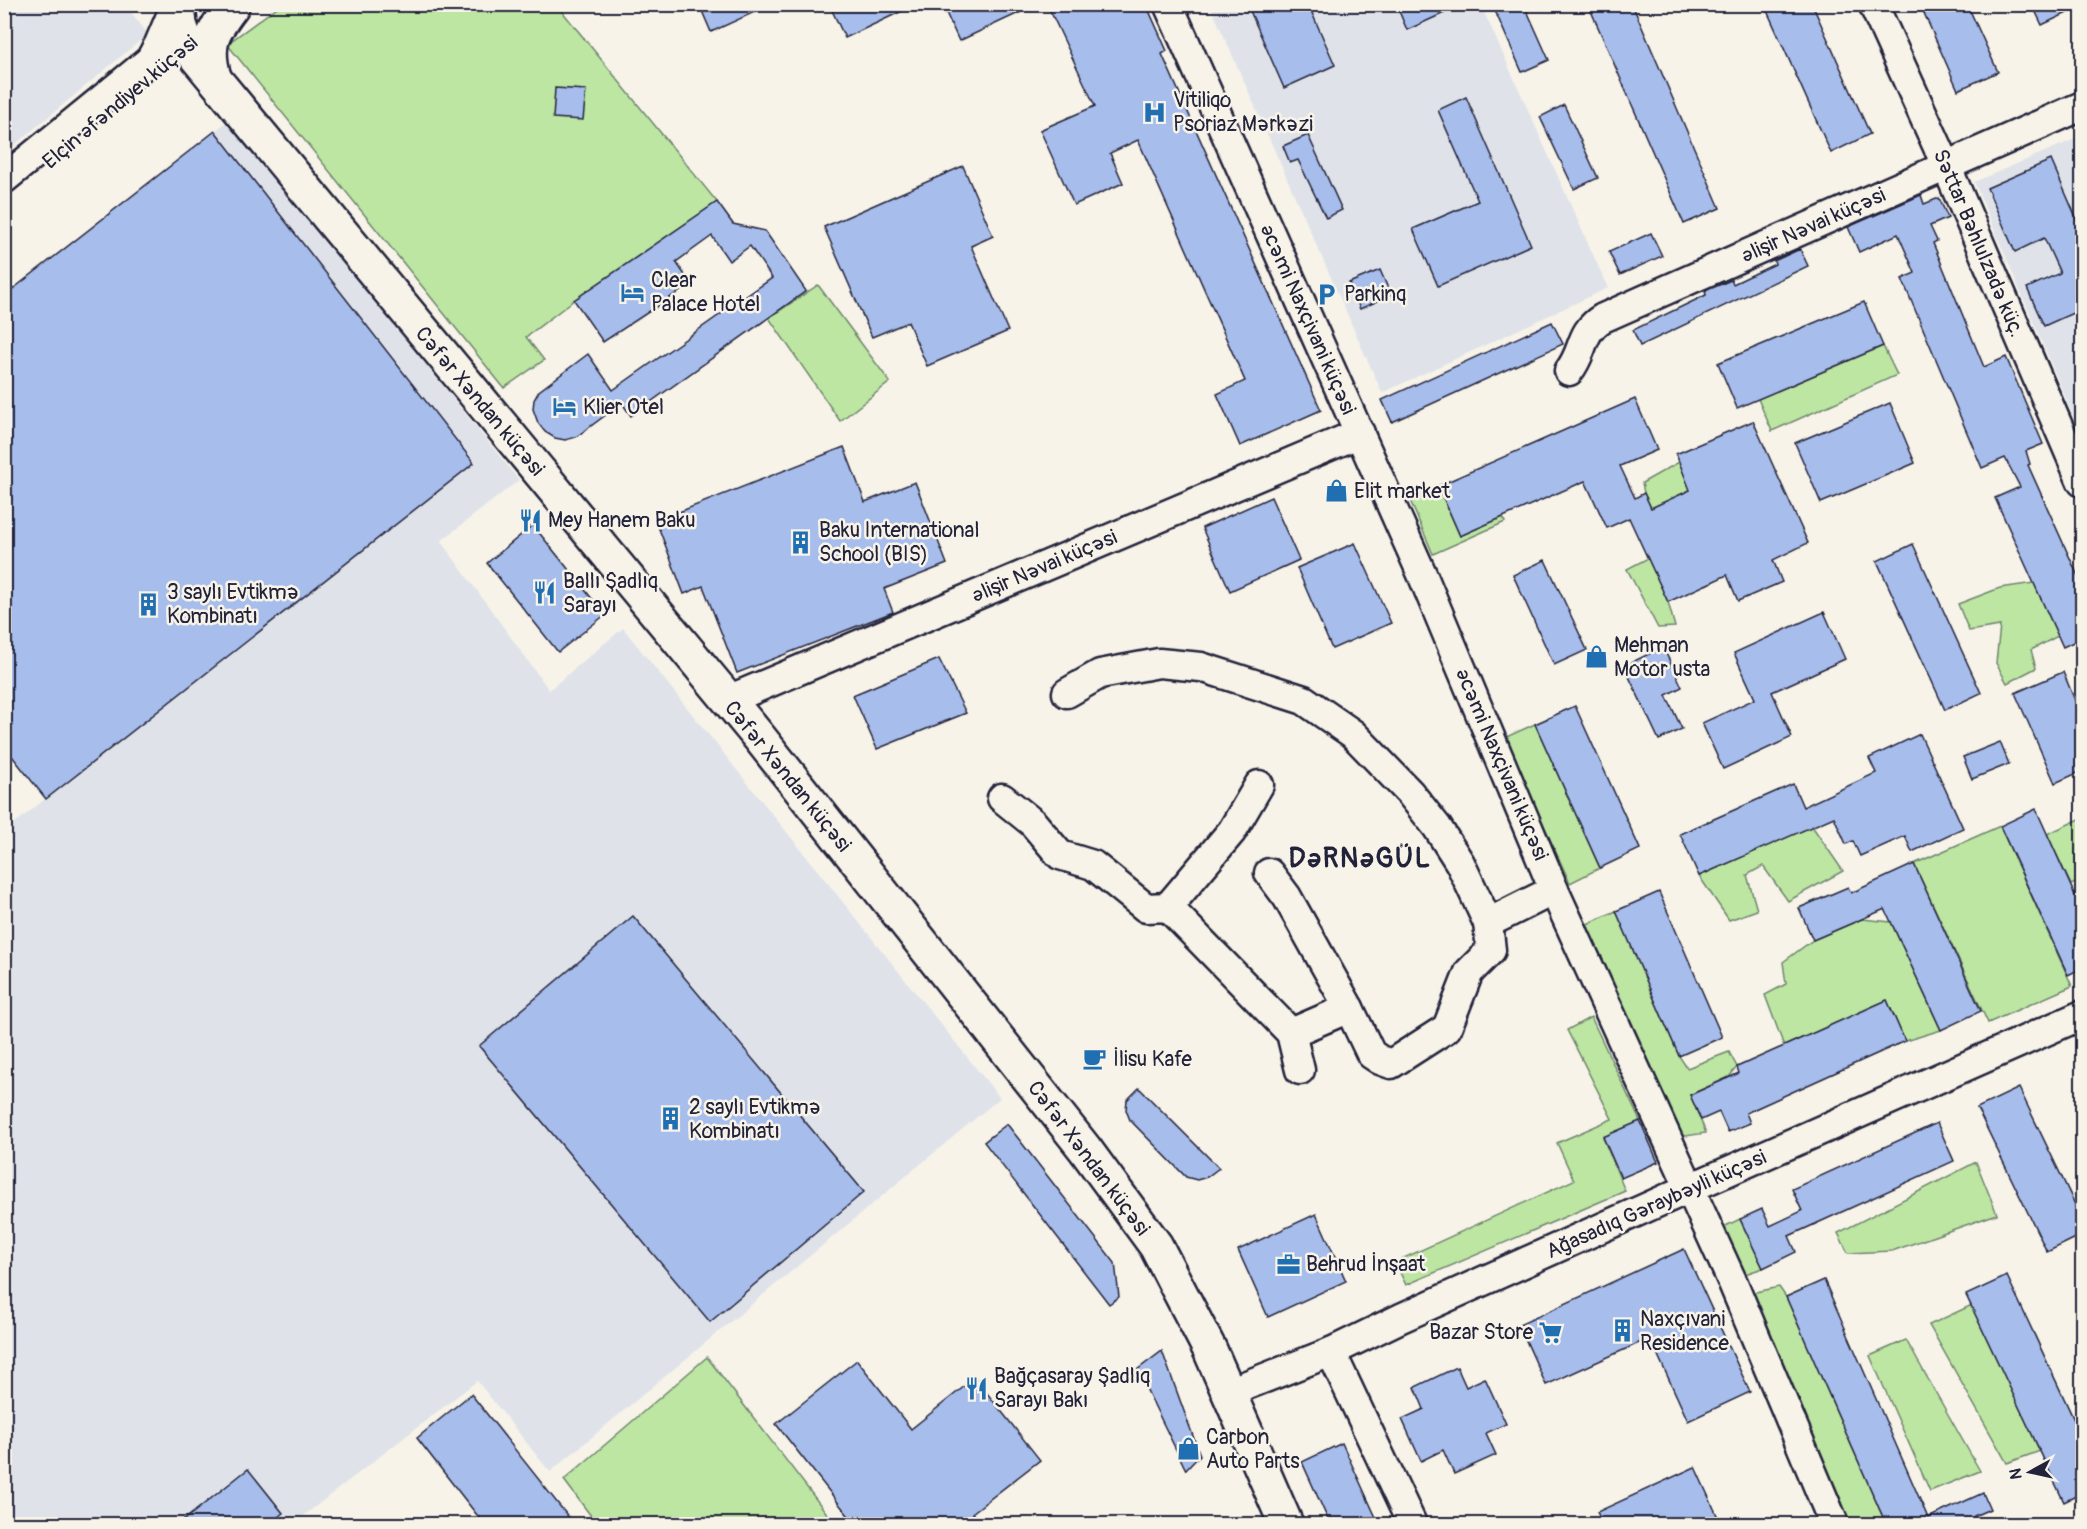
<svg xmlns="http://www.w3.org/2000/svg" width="2087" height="1529" font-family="Pangolin,sans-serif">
<rect width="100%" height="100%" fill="#f7f3e8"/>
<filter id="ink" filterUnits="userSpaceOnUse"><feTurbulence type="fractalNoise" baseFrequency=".0167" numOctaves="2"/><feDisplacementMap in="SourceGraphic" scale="12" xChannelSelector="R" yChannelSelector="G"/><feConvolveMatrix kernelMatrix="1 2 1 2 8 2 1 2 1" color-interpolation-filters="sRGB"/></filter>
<g filter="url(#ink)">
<g fill="#dfe3e9">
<path d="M 5,5 L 125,5 L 148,34 L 5,153 Z"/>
<path d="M 1210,5 L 1481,5 L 1608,288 L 1382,393 Z"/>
<path d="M 229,120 L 519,480 L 441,541 L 549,690 L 623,628 L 1000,1098 L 550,1472 L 477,1381 L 293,1524 L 16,1524 L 4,1510 L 4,832 L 45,799 L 5,746 L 5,296 Z"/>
<path d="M 2082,136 L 2082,437 L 1974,182 Z"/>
</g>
<g fill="#bce6a2" stroke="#6f846e" stroke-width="1.5">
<path d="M 280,5 L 557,5 L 717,202 L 574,300 L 526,337 L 544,360 L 504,388 L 227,44 Z"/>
<path d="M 818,285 L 890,382 L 840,421 L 769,318 Z"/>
<path d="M 1883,346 L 1897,375 L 1772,431 L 1758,399 Z"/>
<path d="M 1679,462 L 1726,574 L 1706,585 L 1667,501 L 1651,508 L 1644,493 L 1642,483 Z"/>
<path d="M 1438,486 L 1460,536 L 1503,517 L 1505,522 L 1433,554 L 1409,498 Z"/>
<path d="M 1648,558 L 1668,602 L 1675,627 L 1658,628 L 1627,569 Z"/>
<path d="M 2034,583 L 2058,636 L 2031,650 L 2036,668 L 2007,683 L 1996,663 L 2000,626 L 1969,631 L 1958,604 L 2000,588 Z"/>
<path d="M 1535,724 L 1600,868 L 1570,883 L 1504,738 Z"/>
<path d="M 2082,818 L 2082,880 L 2071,885 L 2047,834 Z"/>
<path d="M 1812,826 L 1843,871 L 1788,901 L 1763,866 L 1747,875 L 1757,910 L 1729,920 L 1699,876 Z"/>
<path d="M 2000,826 L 2072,986 L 1988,1023 L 1914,864 Z"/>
<path d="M 1616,911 L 1679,1056 L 1687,1068 L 1729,1052 L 1737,1067 L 1729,1077 L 1690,1095 L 1706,1133 L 1679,1137 L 1585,925 Z"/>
<path d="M 1862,919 L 1891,922 L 1941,1030 L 1905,1041 L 1887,1000 L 1784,1046 L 1765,995 L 1786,984 L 1783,962 L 1813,940 Z"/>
<path d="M 1591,1017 L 1640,1121 L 1603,1138 L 1625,1191 L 1406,1285 L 1395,1262 L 1574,1180 L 1557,1143 L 1612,1119 L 1567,1030 Z"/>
<path d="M 1976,1162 L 1997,1214 L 1892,1251 L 1848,1253 L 1838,1233 Z"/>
<path d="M 1740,1219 L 1763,1268 L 1742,1275 L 1721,1228 Z"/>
<path d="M 1779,1287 L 1786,1297 L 1886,1524 L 1850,1524 L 1751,1293 Z"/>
<path d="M 1972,1305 L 2040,1451 L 2007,1463 L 1929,1325 Z"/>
<path d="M 1906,1340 L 1980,1471 L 1930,1491 L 1870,1356 Z"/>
<path d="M 707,1357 L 835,1524 L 597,1524 L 564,1480 Z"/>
</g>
<g fill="#a7bdeb" stroke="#22223b" stroke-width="1.5">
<path d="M 699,4 L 772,4 L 711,32 Z"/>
<path d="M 829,4 L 917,4 L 845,38 Z"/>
<path d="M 942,4 L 1038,4 L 959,41 Z"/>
<path d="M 1047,4 L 1146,4 L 1167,51 L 1162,54 L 1321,410 L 1240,446 L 1217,394 L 1245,381 L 1138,140 L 1110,153 L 1123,183 L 1074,205 L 1040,130 L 1095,106 Z"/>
<path d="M 1247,4 L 1308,4 L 1335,65 L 1284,88 Z"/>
<path d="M 1396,4 L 1464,4 L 1407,30 Z"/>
<path d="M 1492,4 L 1524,4 L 1549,60 L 1522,72 Z"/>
<path d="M 1588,4 L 1632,4 L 1720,208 L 1684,224 Z"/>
<path d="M 1764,4 L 1812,4 L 1870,134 L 1831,153 Z"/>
<path d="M 1920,4 L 1967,4 L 1998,72 L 1958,90 Z"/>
<path d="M 2032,4 L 2082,4 L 2082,6 L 2042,25 Z"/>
<path d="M 555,88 L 586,90 L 583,120 L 553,118 Z"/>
<path d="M 1466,97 L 1531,245 L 1438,286 L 1413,229 L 1478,201 L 1438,110 Z"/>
<path d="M 1564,105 L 1598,178 L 1574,189 L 1540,117 Z"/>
<path d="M 215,131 L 474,463 L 46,799 L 4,746 L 4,296 Z"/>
<path d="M 1308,135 L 1342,210 L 1326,218 L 1298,160 L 1290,163 L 1283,146 Z"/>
<path d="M 2051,160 L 2082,231 L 2082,309 L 2044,326 L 2027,288 L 2060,273 L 2044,238 L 2015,252 L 1987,188 Z"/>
<path d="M 963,166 L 993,236 L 971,246 L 1008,331 L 927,366 L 908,322 L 872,337 L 824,227 Z"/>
<path d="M 1921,195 L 1924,204 L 1939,198 L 1948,218 L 1930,226 L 1937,241 L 1933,243 L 1984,367 L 2006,357 L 2043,444 L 2026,451 L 2030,464 L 2028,465 L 2082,585 L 2082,638 L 2063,647 L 1995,498 L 2020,487 L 2005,458 L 1982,468 L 1902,279 L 1915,273 L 1898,234 L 1859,252 L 1848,227 Z"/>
<path d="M 717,202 L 733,224 L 765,231 L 806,291 L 631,416 L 622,403 L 576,437 L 565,440 L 555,438 L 545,432 L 538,423 L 533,409 L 534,400 L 539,391 L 588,354 L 613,390 L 772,278 L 750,246 L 729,261 L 712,236 L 676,262 L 691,284 L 603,342 L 574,300 Z"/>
<path d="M 1651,233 L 1662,256 L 1620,275 L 1609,252 Z"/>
<path d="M 1800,249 L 1808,266 L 1640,346 L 1633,330 L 1706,295 L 1705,291 L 1731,280 L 1733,284 L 1775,264 L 1774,261 Z"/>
<path d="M 1380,270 L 1391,295 L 1360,309 L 1349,283 Z"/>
<path d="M 1864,302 L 1883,346 L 1737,408 L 1718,363 Z"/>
<path d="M 1552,322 L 1563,344 L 1392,422 L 1382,400 Z"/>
<path d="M 1635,399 L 1657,450 L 1620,466 L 1635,498 L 1644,493 L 1651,508 L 1690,490 L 1676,454 L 1753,421 L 1808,543 L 1773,560 L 1782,582 L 1738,601 L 1727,575 L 1668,602 L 1629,518 L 1607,528 L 1585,481 L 1460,536 L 1438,486 Z"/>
<path d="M 1890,403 L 1915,463 L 1821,503 L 1795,443 Z"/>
<path d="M 844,447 L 865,502 L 915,482 L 947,564 L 884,589 L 893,612 L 737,673 L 703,586 L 684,594 L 656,521 Z"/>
<path d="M 1271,497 L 1299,560 L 1230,591 L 1202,528 Z"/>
<path d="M 533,525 L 605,615 L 558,652 L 487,563 Z"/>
<path d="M 1355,543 L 1391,623 L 1332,649 L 1297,568 Z"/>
<path d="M 1913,544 L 1981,693 L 1945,710 L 1877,561 Z"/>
<path d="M 1545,560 L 1587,650 L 1554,665 L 1513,575 Z"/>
<path d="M 1824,612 L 1845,659 L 1772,692 L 1792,737 L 1723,769 L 1702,723 L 1755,699 L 1734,653 Z"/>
<path d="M 1663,647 L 1682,687 L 1666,695 L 1682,729 L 1659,740 L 1624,666 Z"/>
<path d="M 939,659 L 966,713 L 877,749 L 853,695 Z"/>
<path d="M 2063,672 L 2082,717 L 2082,771 L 2055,783 L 2015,693 Z"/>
<path d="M 1575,706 L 1640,849 L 1600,868 L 1535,724 Z"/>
<path d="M 1920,734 L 1963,828 L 1912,852 L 1905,836 L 1860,856 L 1853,841 L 1846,844 L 1834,817 L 1699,876 L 1680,834 L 1793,784 L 1803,807 L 1876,773 L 1869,758 Z"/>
<path d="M 2000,742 L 2009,764 L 1972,779 L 1963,757 Z"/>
<path d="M 2036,809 L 2082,911 L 2082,968 L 2068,975 L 2000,826 Z"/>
<path d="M 1914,864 L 1981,1011 L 1941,1030 L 1885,909 L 1813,940 L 1799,908 L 1848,887 L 1851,893 Z"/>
<path d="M 1659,892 L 1722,1037 L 1679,1056 L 1616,911 Z"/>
<path d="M 633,916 L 864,1192 L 710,1322 L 479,1046 Z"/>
<path d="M 1887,1000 L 1905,1041 L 1746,1113 L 1750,1123 L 1728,1132 L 1719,1112 L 1701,1120 L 1690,1095 L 1739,1073 L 1737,1067 Z"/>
<path d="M 1139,1088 L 1219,1168 L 1207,1177 L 1197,1180 L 1186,1177 L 1130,1120 L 1126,1110 L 1127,1100 Z"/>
<path d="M 2019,1088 L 2082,1219 L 2082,1235 L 2047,1252 L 1977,1108 Z"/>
<path d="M 1640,1121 L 1658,1162 L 1621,1178 L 1603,1137 Z"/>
<path d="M 1937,1123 L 1954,1161 L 1789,1236 L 1796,1252 L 1763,1268 L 1740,1219 L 1762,1209 L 1770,1226 L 1802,1211 L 1792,1189 Z"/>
<path d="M 1007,1124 L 1115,1263 L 1119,1297 L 1109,1304 L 984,1142 Z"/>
<path d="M 1316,1214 L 1346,1281 L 1268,1317 L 1238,1250 Z"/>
<path d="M 1684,1249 L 1750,1392 L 1688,1421 L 1650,1338 L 1546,1385 L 1519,1325 Z"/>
<path d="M 2007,1276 L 2082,1437 L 2082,1493 L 2064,1502 L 1966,1295 Z"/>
<path d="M 1824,1280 L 1928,1518 L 1983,1493 L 1990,1509 L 1974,1516 L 1977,1524 L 1886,1524 L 1786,1297 Z"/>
<path d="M 1162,1351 L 1200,1455 L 1186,1470 L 1137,1370 Z"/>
<path d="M 857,1360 L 911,1429 L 975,1378 L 1040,1460 L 972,1513 L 981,1524 L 855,1524 L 776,1424 Z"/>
<path d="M 1457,1367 L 1466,1387 L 1485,1378 L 1506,1424 L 1486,1433 L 1496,1455 L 1454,1474 L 1443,1450 L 1421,1461 L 1402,1419 L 1424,1409 L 1415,1387 Z"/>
<path d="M 471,1394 L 574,1524 L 484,1524 L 417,1438 Z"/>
<path d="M 1342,1443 L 1379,1524 L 1330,1524 L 1302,1462 Z"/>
<path d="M 1695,1467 L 1721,1524 L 1603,1524 L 1597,1512 Z"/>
<path d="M 248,1469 L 283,1513 L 269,1524 L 179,1524 Z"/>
</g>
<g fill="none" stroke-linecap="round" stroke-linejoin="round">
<defs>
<g id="minor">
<path d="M 1168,4 L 1422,574 L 1554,890 L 1733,1283 L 1834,1524"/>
<path d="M 1873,4 L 1946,165 L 2082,482"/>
<path d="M 4,179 L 150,60 L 159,44 L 176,4"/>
<path d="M 1569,371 C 1585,351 1579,332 1603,318 L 2082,106"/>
<path d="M 1067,693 L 1100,674 L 1159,663 L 1201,667 L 1304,700 L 1353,734 L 1410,793 L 1437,827 L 1460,863 L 1488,923"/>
<path d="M 728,700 L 1360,433"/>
<path d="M 1002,798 L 1033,823 L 1060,855 L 1093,865 L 1146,908 L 1168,907 L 1291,1033 L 1300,1070"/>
<path d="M 1269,873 L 1287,897 L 1349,1008 L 1371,1054 L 1380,1060 L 1391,1064 L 1447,1028 L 1469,972 L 1491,950 L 1488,923 L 1554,890"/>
<path d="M 1168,907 L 1232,831 L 1259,785"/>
<path d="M 1291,1033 L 1349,1008"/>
<path d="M 1331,1352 L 1412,1524"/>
<path d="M 1229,1392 L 1331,1352 L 1401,1318 L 1690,1188 L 2082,1015"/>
</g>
<g id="major">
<path d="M 178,4 L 180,25 L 188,47 L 759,737 L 1085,1149 L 1156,1246 L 1210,1350 L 1286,1524"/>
<path d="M 214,77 C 205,45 212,32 232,6"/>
</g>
</defs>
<use href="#minor" stroke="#22223b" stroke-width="33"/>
<use href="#major" stroke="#22223b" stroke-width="38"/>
<use href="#minor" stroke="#f7f3e8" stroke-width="28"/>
<use href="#major" stroke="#f7f3e8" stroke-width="33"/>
</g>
</g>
<defs>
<symbol id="hospital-bare" viewBox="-9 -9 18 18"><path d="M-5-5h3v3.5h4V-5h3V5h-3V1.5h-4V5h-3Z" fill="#1f6fb2" stroke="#f7f3e8" stroke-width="2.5" paint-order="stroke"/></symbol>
<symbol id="hotel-bare" viewBox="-9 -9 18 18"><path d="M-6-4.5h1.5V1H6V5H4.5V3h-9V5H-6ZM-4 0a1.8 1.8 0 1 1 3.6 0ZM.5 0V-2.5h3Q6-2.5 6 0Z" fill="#1f6fb2" stroke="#f7f3e8" stroke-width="2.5" paint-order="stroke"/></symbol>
<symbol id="parking-bare" viewBox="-9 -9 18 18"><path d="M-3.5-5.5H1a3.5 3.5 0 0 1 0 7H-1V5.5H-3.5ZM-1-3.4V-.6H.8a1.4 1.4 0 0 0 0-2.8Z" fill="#1f6fb2" stroke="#f7f3e8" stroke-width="2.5" paint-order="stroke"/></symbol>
<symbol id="shop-bare" viewBox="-9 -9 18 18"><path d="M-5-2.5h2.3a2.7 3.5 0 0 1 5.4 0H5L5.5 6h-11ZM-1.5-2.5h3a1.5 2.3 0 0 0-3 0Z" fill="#1f6fb2" stroke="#f7f3e8" stroke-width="2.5" paint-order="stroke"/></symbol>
<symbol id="restaurant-bare" viewBox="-9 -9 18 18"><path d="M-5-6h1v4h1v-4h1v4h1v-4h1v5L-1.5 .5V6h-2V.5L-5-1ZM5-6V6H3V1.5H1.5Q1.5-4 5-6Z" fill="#1f6fb2" stroke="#f7f3e8" stroke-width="2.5" paint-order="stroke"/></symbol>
<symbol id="building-bare" viewBox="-9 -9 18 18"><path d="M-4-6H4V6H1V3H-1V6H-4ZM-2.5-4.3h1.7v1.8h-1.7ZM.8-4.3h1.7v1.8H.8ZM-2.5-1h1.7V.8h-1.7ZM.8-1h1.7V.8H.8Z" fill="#1f6fb2" stroke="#f7f3e8" stroke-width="2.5" paint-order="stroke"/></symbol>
<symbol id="cafe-bare" viewBox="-9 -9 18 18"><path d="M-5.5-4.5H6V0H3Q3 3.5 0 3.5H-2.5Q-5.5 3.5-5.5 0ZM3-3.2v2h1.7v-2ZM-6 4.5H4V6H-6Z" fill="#1f6fb2" stroke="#f7f3e8" stroke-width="2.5" paint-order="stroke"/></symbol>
<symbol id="office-bare" viewBox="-9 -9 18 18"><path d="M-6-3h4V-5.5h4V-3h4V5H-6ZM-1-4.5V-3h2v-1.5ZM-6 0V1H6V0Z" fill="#1f6fb2" stroke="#f7f3e8" stroke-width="2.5" paint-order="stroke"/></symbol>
<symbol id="supermarket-bare" viewBox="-9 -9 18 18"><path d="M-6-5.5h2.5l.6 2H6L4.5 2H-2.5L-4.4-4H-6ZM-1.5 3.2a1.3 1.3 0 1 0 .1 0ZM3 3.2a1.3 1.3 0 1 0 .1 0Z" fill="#1f6fb2" stroke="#f7f3e8" stroke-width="2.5" paint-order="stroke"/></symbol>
</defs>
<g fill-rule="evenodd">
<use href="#hospital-bare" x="1138" y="96" width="33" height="33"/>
<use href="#hotel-bare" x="616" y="276" width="33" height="33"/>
<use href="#parking-bare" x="1310" y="278" width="33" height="33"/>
<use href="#hotel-bare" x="548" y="390" width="33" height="33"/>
<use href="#shop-bare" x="1320" y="474" width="33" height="33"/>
<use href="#restaurant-bare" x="514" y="504" width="33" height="33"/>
<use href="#building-bare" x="784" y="526" width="33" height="33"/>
<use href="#restaurant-bare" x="528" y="576" width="33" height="33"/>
<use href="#building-bare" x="132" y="588" width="33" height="33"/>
<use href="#shop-bare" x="1580" y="640" width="33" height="33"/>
<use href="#cafe-bare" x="1078" y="1042" width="33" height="33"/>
<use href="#building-bare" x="654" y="1102" width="33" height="33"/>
<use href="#office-bare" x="1272" y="1248" width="33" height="33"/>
<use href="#building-bare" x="1606" y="1314" width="33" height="33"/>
<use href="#supermarket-bare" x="1534" y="1316" width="33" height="33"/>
<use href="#restaurant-bare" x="960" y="1372" width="33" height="33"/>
<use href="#shop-bare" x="1172" y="1432" width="33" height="33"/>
</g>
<g text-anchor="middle" stroke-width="5" stroke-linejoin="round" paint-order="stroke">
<g font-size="21" fill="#22223b" stroke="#f7f3e8" text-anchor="start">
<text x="1173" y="107">Vitiliqo<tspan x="1173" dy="24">Psoriaz Mərkəzi</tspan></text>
<text x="651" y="287">Clear<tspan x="651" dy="24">Palace Hotel</tspan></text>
<text x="1344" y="301">Parkinq</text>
<text x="583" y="414">Klier Otel</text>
<text x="1354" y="498">Elit market</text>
<text x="548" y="527">Mey Hanem Baku</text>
<text x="819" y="537">Baku International<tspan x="819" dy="24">School (BIS)</tspan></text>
<text x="563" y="588">Ballı Şadlıq<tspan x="563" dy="24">Sarayı</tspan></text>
<text x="167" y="599">3 saylı Evtikmə<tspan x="167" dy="24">Kombinatı</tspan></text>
<text x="1614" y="652">Mehman<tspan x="1614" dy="24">Motor usta</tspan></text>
<text x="1113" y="1066">İlisu Kafe</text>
<text x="689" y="1114">2 saylı Evtikmə<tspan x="689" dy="24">Kombinatı</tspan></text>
<text x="1306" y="1271">Behrud İnşaat</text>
<text x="1640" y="1326">Naxçıvani<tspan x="1640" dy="24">Residence</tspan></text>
<text x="1533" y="1339" text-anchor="end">Bazar Store</text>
<text x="994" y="1383">Bağçasaray Şadlıq<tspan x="994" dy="24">Sarayı Bakı</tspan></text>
<text x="1206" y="1444">Carbon<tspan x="1206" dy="24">Auto Parts</tspan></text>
</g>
<g font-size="21" fill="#22223b" stroke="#f7f3e8">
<text transform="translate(120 102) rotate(-40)" y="7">Elçin Əfəndiyev küçəsi</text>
<text transform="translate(1813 225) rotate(-24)" y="7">Əlişir Nəvai küçəsi</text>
<text transform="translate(1979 243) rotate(67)" y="7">Səttar Bəhlulzadə küç.</text>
<text transform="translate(1308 319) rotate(66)" y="7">Əcəmi Naxçivani küçəsi</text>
<text transform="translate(480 401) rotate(50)" y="7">Cəfər Xəndan küçəsi</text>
<text transform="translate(1044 566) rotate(-23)" y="7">Əlişir Nəvai küçəsi</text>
<text transform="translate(1502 764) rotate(67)" y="7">Əcəmi Naxçivani küçəsi</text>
<text transform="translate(788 776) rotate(51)" y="7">Cəfər Xəndan küçəsi</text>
<text transform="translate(1089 1158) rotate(53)" y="7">Cəfər Xəndan küçəsi</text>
<text transform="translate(1656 1204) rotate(-24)" y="7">Ağasadıq Gəraybəyli küçəsi</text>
</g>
<g font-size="27" font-weight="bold" letter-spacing="1.5" fill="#22223b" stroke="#f7f3e8">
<text x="1360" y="867">DƏRNƏGÜL</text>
</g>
</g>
<rect width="2087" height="1529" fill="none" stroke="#f7f3e8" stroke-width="24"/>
<rect x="12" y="12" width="2063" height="1505" fill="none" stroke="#22223b" stroke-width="2" filter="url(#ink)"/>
<g transform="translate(2030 1472) rotate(262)" stroke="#f7f3e8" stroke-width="4.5" paint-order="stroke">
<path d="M0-4.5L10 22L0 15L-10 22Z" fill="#22223b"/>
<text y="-9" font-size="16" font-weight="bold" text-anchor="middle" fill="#22223b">N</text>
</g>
</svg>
